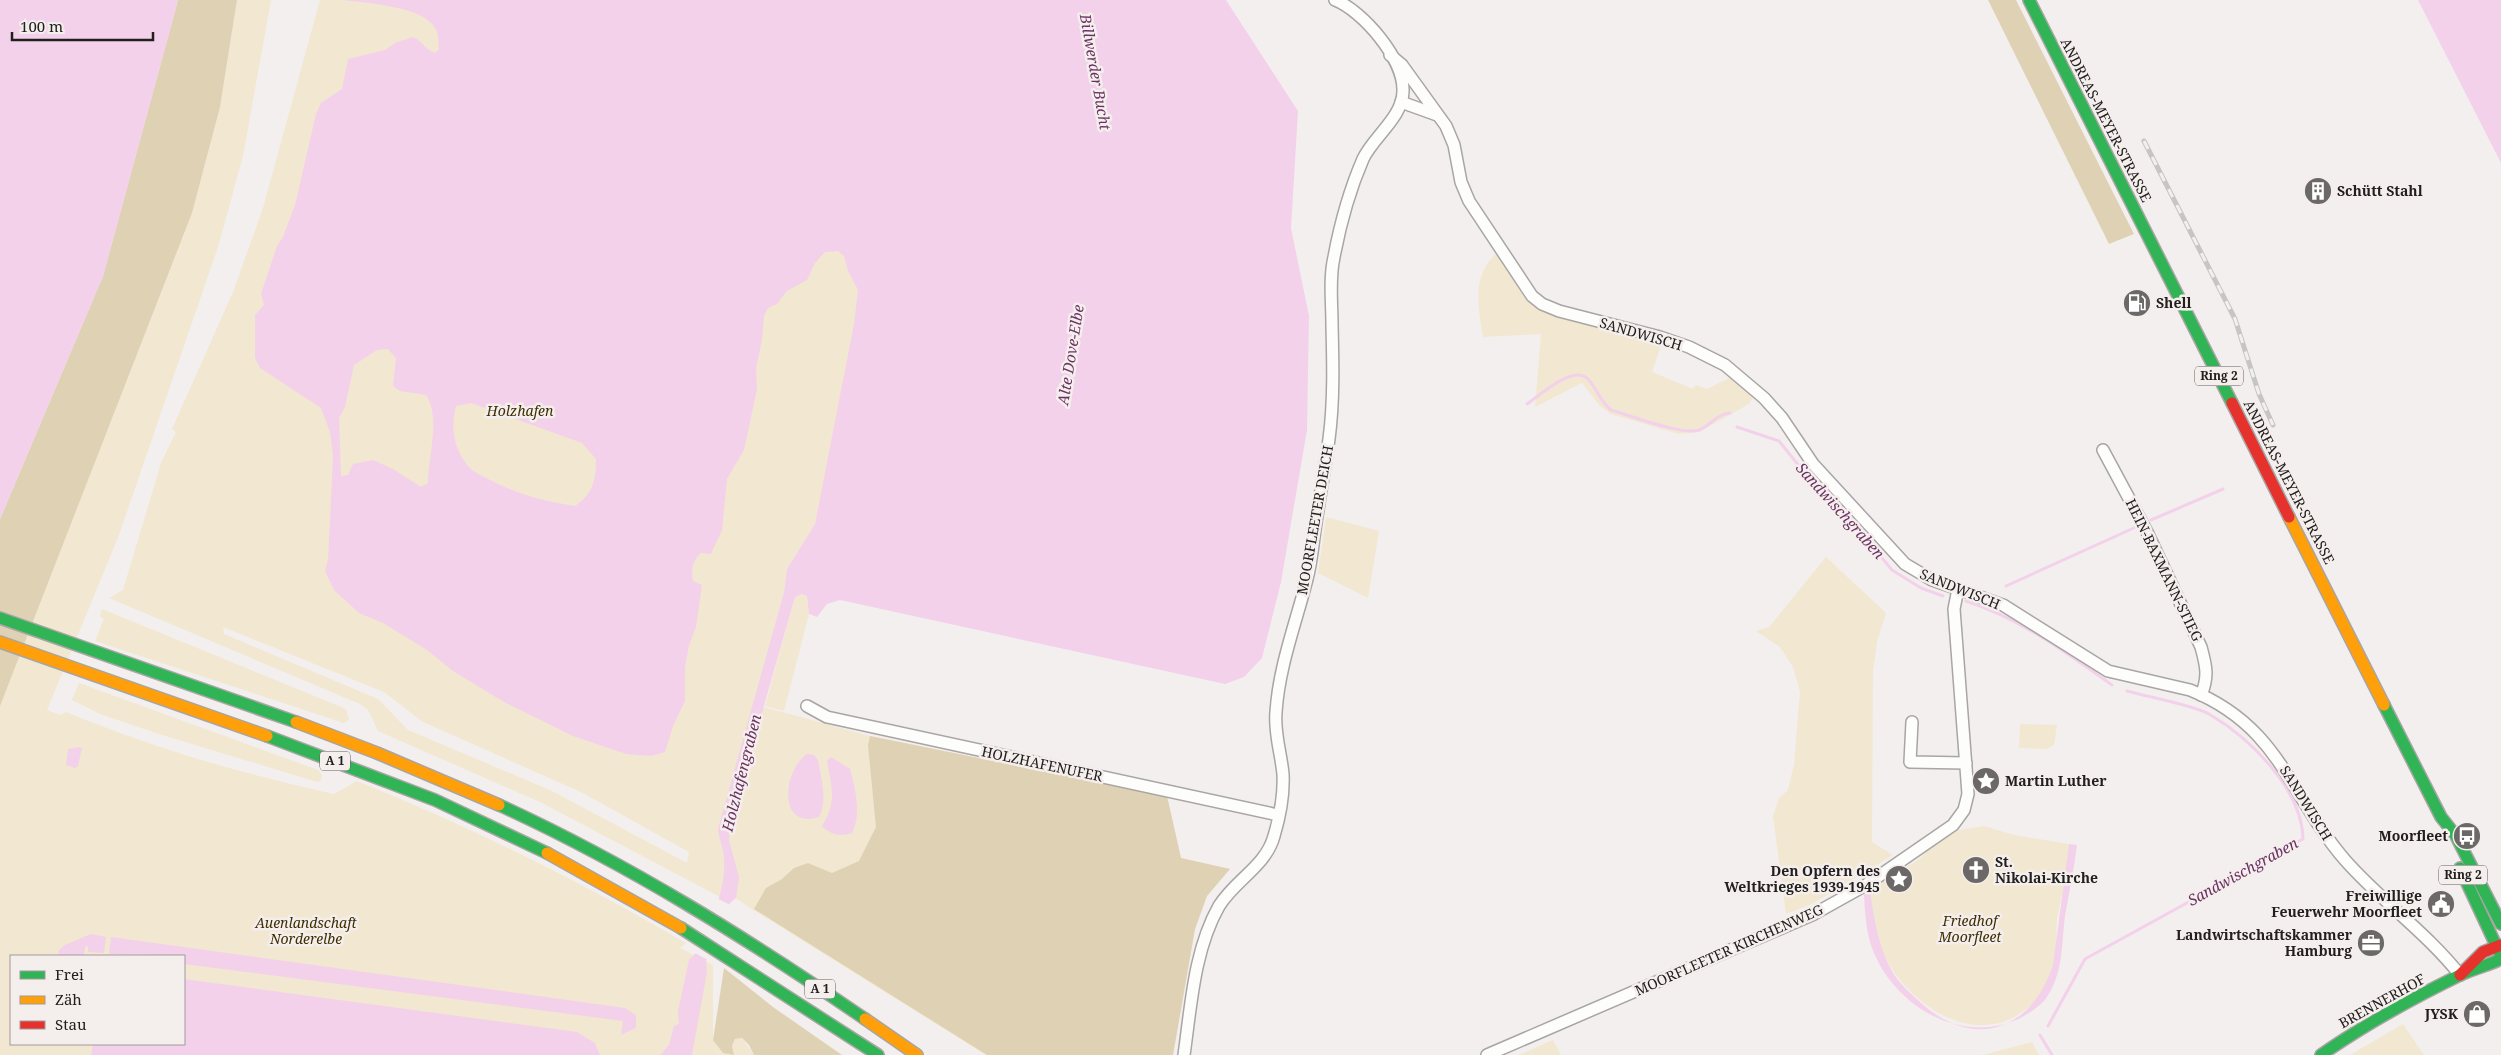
<svg xmlns="http://www.w3.org/2000/svg" width="2501" height="1055" font-family="'Noto Serif',serif">
<rect width="100%" height="100%" fill="#f3efee"/>
<g fill="#f2e7d0" fill-rule="evenodd">
<path d="M 237,0 L 271,0 L 243,156 L 218,247 L 119,535 L 47,710 L 60,715 L 66,712 C 153,748 242,774 334,794 L 357,781 C 471,827 580,881 686,943 L 680,948 L 713,965 L 713,1040 L 733,1055 L 732,1046 L 735,1039 L 742,1038 L 754,1055 L 0,1055 L 0,694 L 4,695 L 192,213 L 220,107 ZM 11,956 L 184,956 L 184,1044 L 11,1044 Z"/>
<path d="M 320,0 L 1035,0 L 873,254 L 815,524 L 787,569 L 784,592 L 753,704 L 870,736 L 1167,796 L 1181,858 L 1230,869 L 1207,896 L 1195,929 L 1173,1055 L 986,1055 L 747,906 L 736,898 L 736,895 L 723,883 L 720,897 L 542,803 L 378,731 L 368,710 L 360,704 L 109,598 L 123,590 L 161,463 L 176,432 L 172,429 L 233,292 L 263,208 ZM 223,627 L 384,692 L 423,722 L 583,793 L 689,852 L 687,863 L 552,791 L 408,730 L 378,699 L 224,634 Z"/>
<path d="M 1497,253 L 1521,289 L 1539,309 L 1662,343 L 1652,372 L 1693,389 L 1696,385 L 1707,389 L 1733,376 L 1751,392 L 1753,398 L 1749,404 L 1699,432 L 1679,434 L 1611,414 L 1600,406 L 1582,383 L 1535,407 L 1541,334 L 1483,337 C 1478,306 1471,276 1497,253 Z"/>
<path d="M 1326,517 L 1379,531 L 1368,598 L 1318,573 Z"/>
<path d="M 1826,557 L 1886,613 L 1877,642 L 1873,671 L 1872,842 L 1893,855 L 1812,904 L 1786,914 L 1773,816 L 1779,798 L 1788,790 L 1794,765 L 1800,692 L 1793,667 L 1780,647 L 1756,631 L 1769,627 Z"/>
<path d="M 802,594 L 807,596 L 809,614 L 784,711 L 765,706 L 795,597 Z"/>
<path d="M 102,609 L 346,709 L 349,720 L 344,723 L 95,641 L 104,619 L 100,616 Z"/>
<path d="M 79,683 L 318,770 L 322,775 L 321,781 L 317,782 L 156,733 L 100,714 L 72,700 Z"/>
<path d="M 2020,724 L 2057,725 L 2054,745 L 2047,749 L 2019,748 Z"/>
<path d="M 1984,826 L 2014,835 L 2069,844 C 2067,870 2062,894 2057,919 C 2056,930 2057,942 2056,953 C 2054,969 2045,989 2035,1001 C 1983,1055 1910,1009 1883,953 C 1874,934 1873,911 1870,890 L 1870,887 L 1917,861 L 1935,844 L 1959,830 Z"/>
<path d="M 2403,1024 L 2424,1055 L 2350,1055 Z"/>
<path d="M 1553,1040 L 1561,1055 L 1519,1055 Z"/>
<path d="M 2032,1042 L 2039,1055 L 1982,1055 L 1987,1054 Z"/>
</g>
<g fill="#dfd2b4">
<path d="M 178,0 L 237,0 L 220,107 L 192,213 L 0,706 L 0,519 L 103,276 Z"/>
<path d="M 1988,0 L 2016,0 L 2134,234 L 2109,244 Z"/>
<path d="M 870,736 L 1167,796 L 1181,858 L 1230,869 L 1207,896 L 1195,929 L 1173,1055 L 987,1055 L 754,909 L 766,888 L 782,879 L 794,868 L 808,863 L 832,873 L 859,861 L 876,827 L 868,745 Z"/>
<path d="M 724,968 L 773,1007 L 842,1055 L 754,1055 L 749,1045 L 742,1038 L 735,1039 L 732,1046 L 734,1055 L 723,1053 L 713,1040 Z"/>
</g>
<g fill="#f4d1eb" fill-rule="evenodd">
<path d="M 0,0 L 178,0 L 103,276 L 0,519 Z"/>
<path d="M 342,0 L 1226,0 L 1298,111 L 1291,228 L 1309,316 L 1307,430 L 1281,582 L 1262,658 L 1244,677 L 1225,684 L 840,600 L 827,604 L 817,617 L 809,614 L 807,596 L 802,594 L 795,597 L 730,825 L 729,840 L 739,877 L 736,898 L 730,903 L 706,961 L 707,972 L 692,1055 L 660,1055 L 669,1045 L 674,1026 L 679,1024 L 678,1011 L 689,960 L 695,954 C 709,923 726,894 724,859 C 724,849 719,840 718,829 L 784,592 L 787,569 L 815,524 L 854,324 L 858,290 L 848,271 L 844,256 L 838,251 L 825,252 L 815,263 L 807,280 L 787,291 L 777,304 L 768,308 L 764,316 L 762,340 L 756,368 L 757,389 L 744,450 L 727,479 L 722,530 L 711,554 L 701,553 C 692,561 691,569 693,581 L 702,585 L 696,627 L 689,645 L 685,667 L 685,701 L 673,726 L 665,752 L 651,756 L 626,754 L 573,736 L 504,702 L 453,671 L 427,650 L 383,623 L 359,613 L 334,590 L 325,571 L 328,560 L 333,457 L 330,432 L 321,408 L 260,368 L 255,358 L 255,315 L 264,305 L 261,294 L 277,246 L 283,237 L 295,205 L 316,114 L 321,103 L 342,89 L 348,59 L 385,50 L 395,43 L 413,37 C 422,41 426,50 435,53 L 439,49 C 438,43 439,35 436,30 C 426,6 366,3 342,0 ZM 388,349 L 396,358 L 393,386 L 400,391 L 426,395 C 441,416 428,458 428,483 L 421,487 L 393,469 L 373,460 L 353,464 L 348,475 L 341,476 L 339,418 L 345,407 L 354,365 L 377,350 ZM 471,403 L 582,443 L 596,459 C 596,480 593,494 575,506 C 542,501 517,494 488,479 C 483,476 475,473 471,469 C 454,452 450,428 456,406 Z"/>
<path d="M 2418,0 L 2501,0 L 2501,163 Z"/>
<path d="M 79,747 L 82,748 L 78,766 L 75,768 L 66,765 L 68,749 Z"/>
<path d="M 807,754 L 814,755 L 818,760 C 821,778 828,800 819,817 C 777,830 783,770 807,754 Z"/>
<path d="M 831,757 L 850,769 C 855,789 862,813 852,833 C 841,837 831,835 822,826 C 837,801 832,789 827,761 Z"/>
<path d="M 2069,844 L 2077,845 C 2074,869 2069,893 2065,916 C 2061,947 2064,973 2045,1000 C 1990,1055 1903,1021 1874,953 C 1866,935 1865,913 1864,894 L 1870,890 C 1874,919 1878,946 1892,971 C 1899,983 1910,993 1920,1002 C 1974,1051 2031,1031 2053,965 Z"/>
<path d="M 91,934 L 106,937 L 104,953 L 88,952 L 88,946 L 85,947 L 84,956 L 58,956 L 59,950 L 65,945 Z"/>
<path d="M 111,937 L 625,1008 L 636,1015 L 636,1028 L 621,1035 L 623,1021 L 184,964 L 184,956 L 109,954 Z"/>
<path d="M 184,979 L 577,1032 L 595,1043 L 600,1055 L 91,1055 L 93,1044 L 184,1044 Z"/>
</g>
<path fill="#f3efee" d="M 717,898 L 730,905 L 708,960 L 693,952 Z"/>
<g fill="none" stroke-linecap="round" stroke-linejoin="round">
<g stroke="#f4d1eb" stroke-width="3">
<path d="M 1527,404 C 1540,395 1574,364 1588,379 C 1597,389 1600,401 1611,410 C 1628,415 1684,436 1699,430 C 1710,426 1718,413 1730,413"/>
<path d="M 1737,427 L 1779,441 L 1808,477 L 1846,514 L 1892,570 L 1921,588 L 1943,596"/>
<path d="M 2151,520 L 2223,489"/>
<path d="M 2006,586 L 2136,527"/>
<path d="M 1966,601 C 2019,618 2066,652 2112,685"/>
<path d="M 2048,1026 L 2085,959 L 2303,839 C 2302,789 2250,738 2209,714 C 2193,705 2148,697 2127,691"/>
<path d="M 2040,1035 L 2052,1055"/>
</g>
<defs>
<g id="street">
<path d="M 1390,55 L 1402,65 L 1446,126 L 1454,145 L 1461,182 L 1469,201 L 1532,296 L 1542,304 L 1559,311 L 1660,337 L 1689,347 L 1725,365 L 1764,398 L 1782,418 L 1813,464 L 1905,564 L 1932,580 L 2003,605 L 2108,671 L 2190,690 C 2280,726 2289,795 2345,860 C 2381,901 2427,933 2460,975"/>
<path d="M 1401,102 L 1437,115"/>
<path d="M 2103,450 L 2147,532 L 2201,647 C 2206,665 2209,677 2201,695"/>
<path d="M 807,706 L 827,717 L 1278,815"/>
<path d="M 1912,722 L 1910,762 L 1966,763"/>
<path d="M 1184,1055 C 1191,1006 1194,950 1219,906 C 1235,880 1266,866 1274,836 C 1280,816 1284,794 1283,774 C 1281,753 1274,733 1276,712 C 1279,666 1296,623 1307,579 C 1312,561 1313,541 1316,523 C 1320,495 1325,467 1329,439 C 1334,401 1333,363 1332,325 C 1332,302 1329,279 1334,257 C 1340,225 1350,189 1363,159 C 1373,137 1403,117 1403,91 C 1404,59 1363,11 1335,0"/>
<path d="M 1487,1055 L 1814,914 L 1866,885 L 1953,825 L 1964,810 L 1968,794 L 1954,609 L 1958,589"/>
</g>
<g id="fast">
<path d="M 2029,0 L 2232,403"/>
<path d="M 0,618 L 296,722"/>
<path d="M 2384,705 L 2441,817 L 2456,836 L 2501,924"/>
<path d="M 267,736 L 435,800 L 547,853"/>
<path d="M 499,805 C 628,864 748,939 865,1019"/>
<path d="M 2460,868 L 2501,956"/>
<path d="M 681,928 L 878,1055"/>
<path d="M 2321,1055 C 2364,1025 2411,999 2458,976 C 2472,969 2487,966 2501,959"/>
</g>
<g id="slow">
<path d="M 2289,517 L 2384,705"/>
<path d="M 0,642 L 267,736"/>
<path d="M 296,722 L 377,753 L 499,805"/>
<path d="M 547,853 L 681,928"/>
<path d="M 865,1019 L 917,1055"/>
</g>
<g id="jam">
<path d="M 2232,403 L 2289,517"/>
<path d="M 2460,975 L 2483,952 L 2501,945"/>
</g>
</defs>
<use href="#street" stroke="#a8a5a4" stroke-width="14"/>
<use href="#fast" stroke="#a8a5a4" stroke-width="14"/>
<use href="#slow" stroke="#a8a5a4" stroke-width="14"/>
<use href="#jam" stroke="#a8a5a4" stroke-width="14"/>
<use href="#street" stroke="#fdfdfc" stroke-width="11"/>
<use href="#fast" stroke="#30b455" stroke-width="11"/>
<use href="#slow" stroke="#ff9f0a" stroke-width="11"/>
<use href="#jam" stroke="#e5322d" stroke-width="11"/>
<defs>
<path id="rail" d="M 2144,141 L 2235,319 L 2259,394 L 2273,425"/>
</defs>
<use href="#rail" stroke="#c6c5c5" stroke-width="5"/>
<use href="#rail" stroke="#f4eeed" stroke-width="3" stroke-dasharray="9" stroke-linecap="butt"/>
</g>
<defs>
<symbol id="building-disc" viewBox="-11 -11 22 22"><circle r="9.5" fill="#6b6867" stroke="#f4eeed"/><path d="M-4-6H4V6H1V3H-1V6H-4ZM-2.5-4.3h1.7v1.8h-1.7ZM.8-4.3h1.7v1.8H.8ZM-2.5-1h1.7V.8h-1.7ZM.8-1h1.7V.8H.8Z" fill="#fff"/></symbol>
<symbol id="fuel-disc" viewBox="-11 -11 22 22"><circle r="9.5" fill="#6b6867" stroke="#f4eeed"/><path d="M-5.5-6h7V0h2V4h1.3V-2.5L3-4.5l.8-.8L6-3V5H2.5V1h-1V6h-7ZM-4.2-4.7v3.2H.2V-4.7Z" fill="#fff"/></symbol>
<symbol id="sight-disc" viewBox="-11 -11 22 22"><circle r="9.5" fill="#6b6867" stroke="#f4eeed"/><path d="M0-6L1.8-2.2L6-1.7L2.9 1.2L3.7 5.4L0 3.3L-3.7 5.4L-2.9 1.2L-6-1.7L-1.8-2.2Z" fill="#fff"/></symbol>
<symbol id="bus-disc" viewBox="-11 -11 22 22"><circle r="9.5" fill="#6b6867" stroke="#f4eeed"/><path d="M-5-6H5V4H4V6H2V4H-2V6H-4V4H-5ZM-3.5-4V0h7V-4ZM-3.5 1.2v1.5H-2V1.2ZM2 1.2v1.5H3.5V1.2Z" fill="#fff"/></symbol>
<symbol id="church-disc" viewBox="-11 -11 22 22"><circle r="9.5" fill="#6b6867" stroke="#f4eeed"/><path d="M-1.2-6h2.4v3.5h3.3v2.4h-3.3V6h-2.4V-.1h-3.3v-2.4h3.3Z" fill="#fff"/></symbol>
<symbol id="civic-disc" viewBox="-11 -11 22 22"><circle r="9.5" fill="#6b6867" stroke="#f4eeed"/><path d="M-.6-6.5H3V-4.5H.6V-3L4-1V1h2V6H-6V1h2V-1L-.6-3ZM-1.2 2.5V6h2.4V2.5Z" fill="#fff"/></symbol>
<symbol id="office-disc" viewBox="-11 -11 22 22"><circle r="9.5" fill="#6b6867" stroke="#f4eeed"/><path d="M-6-3h4V-5.5h4V-3h4V5H-6ZM-1-4.5V-3h2v-1.5ZM-6 0V1H6V0Z" fill="#fff"/></symbol>
<symbol id="shop-disc" viewBox="-11 -11 22 22"><circle r="9.5" fill="#6b6867" stroke="#f4eeed"/><path d="M-5-2.5h2.3a2.7 3.5 0 0 1 5.4 0H5L5.5 6h-11ZM-1.5-2.5h3a1.5 2.3 0 0 0-3 0Z" fill="#fff"/></symbol>
</defs>
<g fill-rule="evenodd">
<use href="#building-disc" x="2302" y="175" width="32" height="32"/>
<use href="#fuel-disc" x="2121" y="287" width="32" height="32"/>
<use href="#sight-disc" x="1970" y="765" width="32" height="32"/>
<use href="#bus-disc" x="2451" y="820" width="32" height="32"/>
<use href="#church-disc" x="1960" y="854" width="32" height="32"/>
<use href="#sight-disc" x="1883" y="863" width="32" height="32"/>
<use href="#civic-disc" x="2425" y="888" width="32" height="32"/>
<use href="#office-disc" x="2355" y="927" width="32" height="32"/>
<use href="#shop-disc" x="2461" y="998" width="32" height="32"/>
</g>
<g text-anchor="middle" stroke-width="5" stroke-linejoin="round" paint-order="stroke">
<g fill="#f4eeed" stroke="#615e5d" stroke-width="1">
<rect x="2195" y="366.5" width="48" height="19" rx="4"/>
<rect x="320" y="751.5" width="30" height="19" rx="4"/>
<rect x="2439" y="865.5" width="48" height="19" rx="4"/>
<rect x="805" y="979.5" width="30" height="19" rx="4"/>
</g>
<g font-size="12" font-weight="bold" fill="#22201f">
<text x="2219" y="380">Ring 2</text>
<text x="335" y="765">A 1</text>
<text x="2463" y="879">Ring 2</text>
<text x="820" y="993">A 1</text>
</g>
<g font-size="14" fill="#22201f" stroke="#f4eeed">
<text transform="translate(2106 120) rotate(63)" y="5">ANDREAS-MEYER-STRASSE</text>
<text transform="translate(1641 334) rotate(16)" y="5">SANDWISCH</text>
<text transform="translate(2289 482) rotate(63)" y="5">ANDREAS-MEYER-STRASSE</text>
<text transform="translate(1315 520) rotate(-80)" y="5">MOORFLEETER DEICH</text>
<text transform="translate(2164 570) rotate(64)" y="5">HEIN-BAXMANN-STIEG</text>
<text transform="translate(1960 589) rotate(22)" y="5">SANDWISCH</text>
<text transform="translate(1042 764) rotate(12)" y="5">HOLZHAFENUFER</text>
<text transform="translate(2306 803) rotate(58)" y="5">SANDWISCH</text>
<text transform="translate(1729 950) rotate(-24)" y="5">MOORFLEETER KIRCHENWEG</text>
<text transform="translate(2382 1001) rotate(-29)" y="5">BRENNERHOF</text>
</g>
<g font-size="14" font-weight="bold" fill="#22201f" stroke="#f4eeed" text-anchor="end">
<text x="2337" y="196" text-anchor="start">Schütt Stahl</text>
<text x="2156" y="308" text-anchor="start">Shell</text>
<text x="2005" y="786" text-anchor="start">Martin Luther</text>
<text x="2448" y="841">Moorfleet</text>
<text x="1995" y="867" text-anchor="start">St.<tspan x="1995" dy="16">Nikolai-Kirche</tspan></text>
<text x="1880" y="876">Den Opfern des<tspan x="1880" dy="16">Weltkrieges 1939-1945</tspan></text>
<text x="2422" y="901">Freiwillige<tspan x="2422" dy="16">Feuerwehr Moorfleet</tspan></text>
<text x="2352" y="940">Landwirtschaftskammer<tspan x="2352" dy="16">Hamburg</tspan></text>
<text x="2458" y="1019">JYSK</text>
</g>
<g font-size="14" font-style="italic" fill="#3e2e02" stroke="#f4eeed">
<text x="520" y="416">Holzhafen</text>
<text x="1970" y="926">Friedhof<tspan x="1970" dy="16">Moorfleet</tspan></text>
<text x="306" y="928">Auenlandschaft<tspan x="306" dy="16">Norderelbe</tspan></text>
</g>
<g font-size="15" font-style="italic" fill="#6a3162" stroke="#f4eeed">
<text transform="translate(1095 72) rotate(80)" y="5">Billwerder Bucht</text>
<text transform="translate(1071 355) rotate(-81)" y="5">Alte Dove-Elbe</text>
<text transform="translate(1840 511) rotate(48)" y="5">Sandwischgraben</text>
<text transform="translate(742 773) rotate(-76)" y="5">Holzhafengraben</text>
<text transform="translate(2243 872) rotate(-29)" y="5">Sandwischgraben</text>
</g>
</g>
<rect x="10" y="955" width="175" height="90" fill="#f4eeed" stroke="#a09c9b"/>
<rect x="20" y="971" width="25" height="8" fill="#30b455" stroke="#a09c9b"/>
<text x="55" y="980" font-size="15" fill="#22201f">Frei</text>
<rect x="20" y="996" width="25" height="8" fill="#ff9f0a" stroke="#a09c9b"/>
<text x="55" y="1005" font-size="15" fill="#22201f">Zäh</text>
<rect x="20" y="1021" width="25" height="8" fill="#e5322d" stroke="#a09c9b"/>
<text x="55" y="1030" font-size="15" fill="#22201f">Stau</text>
<path d="M12 32v8h141v-8" fill="none" stroke="#22201f" stroke-width="2.5"/>
<text x="20" y="32" font-size="15" fill="#22201f" stroke="#f4eeed" stroke-width="4" paint-order="stroke">100 m</text>
</svg>
